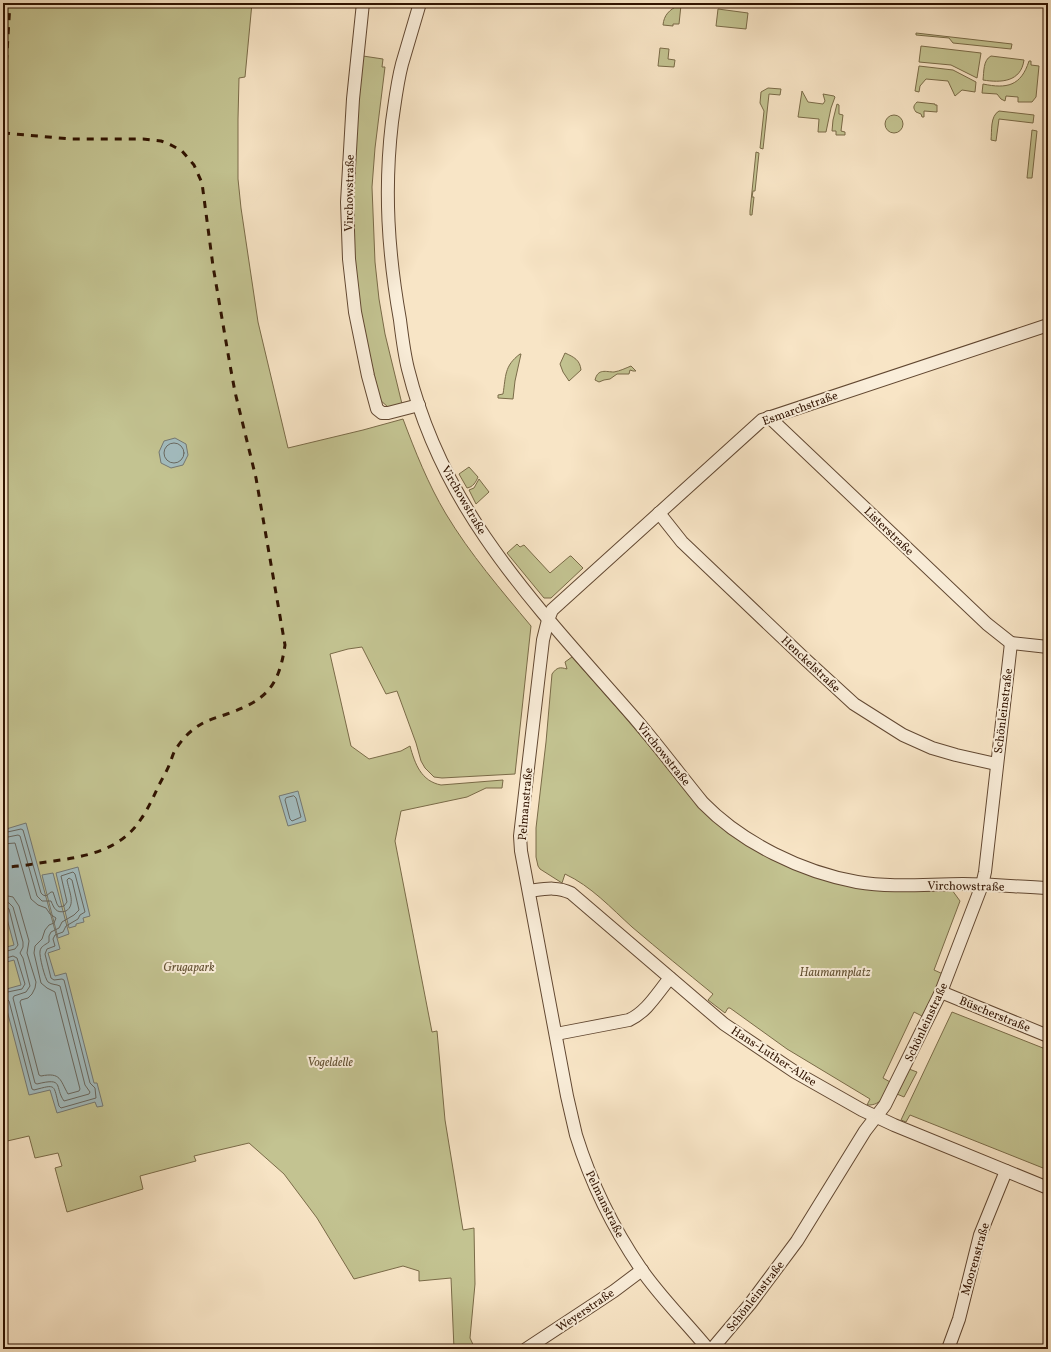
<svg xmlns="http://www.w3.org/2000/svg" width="1051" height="1352" font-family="Vollkorn,serif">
<rect width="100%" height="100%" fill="#f8e5c6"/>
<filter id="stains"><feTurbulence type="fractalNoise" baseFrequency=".005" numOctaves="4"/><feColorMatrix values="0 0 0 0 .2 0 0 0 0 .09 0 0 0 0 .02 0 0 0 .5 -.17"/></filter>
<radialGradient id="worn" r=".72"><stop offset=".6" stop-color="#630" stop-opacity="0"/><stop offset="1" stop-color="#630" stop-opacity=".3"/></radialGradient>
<g fill="#c3c391" stroke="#7a6b48">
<path d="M 3,3 L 252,3 L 245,77 L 239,78 L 238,119 L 238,179 L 241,208 L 258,322 L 288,448 L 363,430 L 403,419 C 415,451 428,484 446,514 C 470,554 501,590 531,626 L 515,774 L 442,778 L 434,777 L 425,768 L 421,761 L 416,743 L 397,691 L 386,694 L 362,647 L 348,649 L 330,654 L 351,746 L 369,759 L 401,751 L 410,746 C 415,764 421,781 441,785 L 503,780 L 502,788 L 486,788 L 467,797 L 401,811 L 395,841 L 432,1032 L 437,1031 L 445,1120 L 463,1230 L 474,1228 L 475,1284 L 470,1338 L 475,1349 L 454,1349 L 451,1278 L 419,1281 L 419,1271 L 403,1266 L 354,1279 L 317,1218 L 284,1174 L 249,1143 L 194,1156 L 196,1161 L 140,1176 L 143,1189 L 67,1212 L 55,1168 L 62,1166 L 58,1153 L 35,1158 L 29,1136 L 3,1142 Z"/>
<path d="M 679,5 L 681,5 L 679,24 L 673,24 L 673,26 L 663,25 C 664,15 669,10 679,5 Z"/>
<path d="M 718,9 L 748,13 L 746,29 L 716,26 Z"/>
<path d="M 916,33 L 1012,44 L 1011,49 L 953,43 L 949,38 L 916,35 Z"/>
<path d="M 921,46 L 981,53 L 977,78 L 951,65 L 919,62 Z"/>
<path d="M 660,48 L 669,49 L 668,59 L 675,60 L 674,67 L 658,66 Z"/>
<path d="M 363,56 L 383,59 L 382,67 L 385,67 L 375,148 L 372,187 L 375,262 L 379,299 L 385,334 L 402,404 L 388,407 L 380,400 L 361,318 L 355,270 L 351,206 L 358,104 Z"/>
<path d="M 991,56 L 1024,60 C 1021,82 1001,83 983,80 C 984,72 983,60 991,56 Z"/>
<path d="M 1029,61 L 1031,61 L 1031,65 L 1039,66 L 1036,97 L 1032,102 L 1018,102 L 1018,97 L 1006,96 L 1005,101 L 1001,99 L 997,94 L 982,93 L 983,84 C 1007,89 1021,86 1029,61 Z"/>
<path d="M 919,66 L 953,70 L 976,82 L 975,92 L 962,90 L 955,96 L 948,81 L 926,79 L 920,86 L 919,92 L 915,91 Z"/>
<path d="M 768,88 L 781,89 L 780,95 L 769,94 L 763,149 L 760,148 L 764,111 L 760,103 L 761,92 Z"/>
<path d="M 802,91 L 808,102 L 823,104 L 825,101 L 823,94 L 834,96 L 835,97 L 831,108 L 826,132 L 818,132 L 819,119 L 798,117 Z"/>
<path d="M 917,102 L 935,104 L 935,105 L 937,105 L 937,112 L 924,111 L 924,117 L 922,117 L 921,114 L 916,112 C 913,108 913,106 917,102 Z"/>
<path d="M 837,104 L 839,105 L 839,114 L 843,115 L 841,131 L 845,132 L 845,135 L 836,135 L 836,131 L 832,131 L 833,120 Z"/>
<path d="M 999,111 L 1034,115 L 1033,123 L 999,119 L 996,141 L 991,140 C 992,131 990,116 999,111 Z"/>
<circle cx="894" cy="124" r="9"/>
<path d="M 1032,130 L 1037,131 L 1032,178 L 1027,178 Z"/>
<path d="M 756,152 L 759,153 L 755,191 L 753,191 L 752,197 L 754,197 L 752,215 L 750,215 L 750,211 Z"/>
<path d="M 565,353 C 574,357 580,360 581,370 L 569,381 L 563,372 L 560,364 Z"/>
<path d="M 520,354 L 521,354 L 515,381 L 513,399 L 498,398 L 498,395 L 503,394 C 506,376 504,366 520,354 Z"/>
<path d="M 631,366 L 636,371 L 633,371 L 630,370 L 629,374 L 617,374 L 610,379 L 604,380 L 599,382 L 595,380 C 598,368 606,372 614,372 C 620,371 626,368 631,366 Z"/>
<path d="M 469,467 L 478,477 C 476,482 473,487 467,488 L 459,474 Z"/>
<path d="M 479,479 L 489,492 L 476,504 L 469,490 L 474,488 Z"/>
<path d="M 517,544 L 520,547 L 524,545 L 550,573 L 570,556 L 571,556 L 583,568 L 551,598 L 544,598 L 507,553 Z"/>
<path d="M 572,657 L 624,716 L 687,791 L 797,869 L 931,890 L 952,890 L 960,901 L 934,970 L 943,974 L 924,1017 L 914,1012 L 883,1078 L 892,1083 C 886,1093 882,1106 867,1105 L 870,1099 L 787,1049 L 730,1008 L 728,1008 L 725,1013 L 708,1000 L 713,994 C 686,972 659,950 632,927 C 611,908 591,886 565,874 L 562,883 L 540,869 L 538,866 L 536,857 L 536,828 L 546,742 L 552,674 C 557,667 560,667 567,669 L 565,662 Z"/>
<path d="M 952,1012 L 1048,1050 L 1048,1170 L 910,1115 L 906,1122 L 901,1120 Z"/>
<path d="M 909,1069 L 917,1072 L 904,1097 L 897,1094 Z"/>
</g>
<g fill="#a2bcbf" stroke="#747873">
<path d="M 175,438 L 186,444 L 188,455 L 183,465 L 171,468 L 161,463 L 159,452 L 164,441 Z"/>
<path d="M 298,791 L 306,821 L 288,826 L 279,796 Z"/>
<path d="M 26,823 L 60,949 L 48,953 L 55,976 L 66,973 L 94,1083 L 97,1083 L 103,1106 L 97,1107 L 95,1102 L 57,1113 L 50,1090 L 29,1095 L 3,995 L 3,990 L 21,985 L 14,960 L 3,963 L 3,948 L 14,945 L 3,904 L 3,830 Z"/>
<path d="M 78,867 L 90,916 L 83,918 L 84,922 L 76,924 L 76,926 L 69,928 L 56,873 Z"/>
<path d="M 53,873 L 69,934 L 58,938 L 42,875 Z"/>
</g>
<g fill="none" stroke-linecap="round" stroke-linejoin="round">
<g stroke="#696860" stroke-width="1">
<circle cx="174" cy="453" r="10"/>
<path d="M 294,796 L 296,798 L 301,817 L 299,818 L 292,821 L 290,819 L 285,800 L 286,798 Z"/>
<path d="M 3,833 L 21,829 L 23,830 L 41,893 L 43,895 L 46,896 L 51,892 L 53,892 L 57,904 L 59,907 L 64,906 L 67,902 L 61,876 L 73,872 L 75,874 L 85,912 L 80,915 L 78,919 L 66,926 L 63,932 L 55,935 L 53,939 L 55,946 L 47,949 L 45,954 L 51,978 L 54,980 L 62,979 L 64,980 L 90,1083 L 95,1088 L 96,1098 L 61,1108 L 59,1106 C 53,1084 57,1084 34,1090 L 32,1089 L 9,1001 L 7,999 L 3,998"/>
<path d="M 3,838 L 18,835 L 20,836 L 37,896 L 42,901 L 51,901 C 54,908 56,914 66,911 C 76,905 69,891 67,880 L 69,878 L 72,880 L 79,910 L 74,915 L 62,922 L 59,928 L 51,932 L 49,936 L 49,942 C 45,945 41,946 40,951 C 39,956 45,979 48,982 C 52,985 56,984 60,986 L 85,1085 L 90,1092 L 89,1094 L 64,1101 C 54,1087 65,1077 37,1084 L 35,1083 L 13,998 L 14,996 L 26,992 L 30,986 L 23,958 L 20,953 L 23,947 L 23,942 L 13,907 L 9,903 L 3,901"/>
<path d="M 3,844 L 15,843 L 31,899 L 38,905 L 46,908 L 50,914 L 56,918 L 54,923 L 49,925 L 45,930 L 42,939 L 35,946 L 34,953 L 41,983 L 47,988 L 55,992 L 80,1089 L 79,1091 L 68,1094 C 60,1080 61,1072 41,1076 L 39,1075 L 20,1002 L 21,1000 L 28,998 L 32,994 L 35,988 L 36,982 L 27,953 L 29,941 L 19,906 L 13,897 L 3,895"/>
<path d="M 3,906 L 6,907 L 9,909 L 18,945 L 15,949 L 3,952"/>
<path d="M 3,959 L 13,956 L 17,958 L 25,984 L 22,989 L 3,993"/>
</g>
<defs>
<g id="street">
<path d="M 363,3 L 353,99 L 347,202 L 349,259 L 355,312 L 368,376 L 377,409 L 382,413 L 388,413 L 419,405"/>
<path d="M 420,3 C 414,23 408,43 402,64 C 397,83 395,102 392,122 C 384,190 388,252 400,320 C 402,336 404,353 408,369 C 423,429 450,486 485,537 C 530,603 585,661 638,722 C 660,748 681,776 703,803 C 742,843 802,872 857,882 C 892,888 928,884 963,884 C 991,884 1020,887 1048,888"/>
<path d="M 769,417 L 987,624 L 1011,643 L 1048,647"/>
<path d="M 659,513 L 682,542 L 805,659 L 854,704 L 903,735 L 932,748 L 956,755 L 996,764"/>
<path d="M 529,891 C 544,889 557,886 571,893 L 724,1024 L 795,1072 L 862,1110 L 894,1125 L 1048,1188"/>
<path d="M 941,992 L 1048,1036"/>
<path d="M 556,1034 L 629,1020 C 647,1012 658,992 670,978"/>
<path d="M 526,1349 L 614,1291 L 642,1270"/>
<path d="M 708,1349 C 686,1322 661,1298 641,1269 C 613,1228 591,1183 576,1135 C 573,1122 570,1109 567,1096 L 521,851 L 520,836 L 543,640 L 548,620 L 552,610 L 762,420 L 1048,325"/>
<path d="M 712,1349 L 750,1304 L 797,1241 L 865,1131 L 885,1105 L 941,992 L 982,885 L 985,872 L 1011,643"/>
<path d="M 948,1349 L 959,1319 L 980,1235 L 1006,1171"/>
</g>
</defs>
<use href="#street" stroke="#624832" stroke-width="14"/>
<use href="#street" stroke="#faeeda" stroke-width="12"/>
<g stroke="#301300" stroke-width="3" stroke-dasharray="7 7" stroke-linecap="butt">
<path d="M 3,118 L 10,3"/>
<path d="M 3,133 L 71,139 L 143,139 L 161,141 L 171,145 L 182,151 L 194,165 L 202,183 L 213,266 L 230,365 L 235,392 L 256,478 L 285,645 C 279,686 267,700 227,714 C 216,718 205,720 194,729 C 188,733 180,742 176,749 C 173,753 172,758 170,763 C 167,771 162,779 158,787 C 153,798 148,809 141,819 C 121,850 88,856 54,861 C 37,863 20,867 3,867"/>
</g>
</g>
<g text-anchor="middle" stroke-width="4" stroke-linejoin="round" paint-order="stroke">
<g font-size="12" fill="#301300" stroke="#faeeda">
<text transform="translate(349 193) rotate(-89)" y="4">Virchowstraße</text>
<text transform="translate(800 408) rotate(-20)" y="4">Esmarchstraße</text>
<text transform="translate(464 500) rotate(60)" y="4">Virchowstraße</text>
<text transform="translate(889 531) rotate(44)" y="4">Listerstraße</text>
<text transform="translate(811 664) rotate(43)" y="4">Henckelstraße</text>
<text transform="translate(1003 711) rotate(-83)" y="4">Schönleinstraße</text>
<text transform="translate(664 754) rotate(51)" y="4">Virchowstraße</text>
<text transform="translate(525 804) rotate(-85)" y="4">Pelmanstraße</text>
<text transform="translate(966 886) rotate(1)" y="4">Virchowstraße</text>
<text transform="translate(995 1014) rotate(22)" y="4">Büscherstraße</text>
<text transform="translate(926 1022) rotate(-65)" y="4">Schönleinstraße</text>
<text transform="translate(774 1056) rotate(33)" y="4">Hans-Luther-Allee</text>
<text transform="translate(605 1204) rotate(64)" y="4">Pelmanstraße</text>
<text transform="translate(975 1259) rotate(-74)" y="4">Moorenstraße</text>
<text transform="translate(755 1296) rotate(-52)" y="4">Schönleinstraße</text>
<text transform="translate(585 1310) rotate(-34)" y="4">Weyerstraße</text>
</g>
<g font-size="12" font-style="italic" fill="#635133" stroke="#faeeda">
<text x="189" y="971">Grugapark</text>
<text x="835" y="976">Haumannplatz</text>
<text x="330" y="1066">Vogeldelle</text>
</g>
</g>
<rect width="1051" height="1352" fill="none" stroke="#f8e5c6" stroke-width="16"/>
<rect x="4" y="4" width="1043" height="1344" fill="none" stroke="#301300" stroke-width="2"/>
<rect x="8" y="8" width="1035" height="1336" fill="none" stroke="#301300"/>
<rect width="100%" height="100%" filter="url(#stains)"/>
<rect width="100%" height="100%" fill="url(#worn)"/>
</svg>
